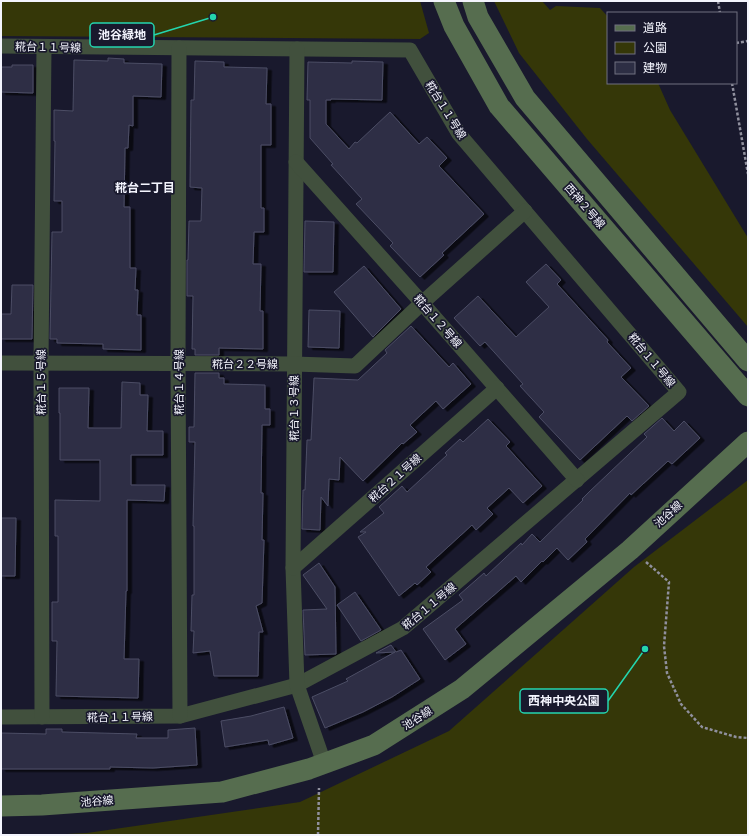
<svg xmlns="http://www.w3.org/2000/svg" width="749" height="836" font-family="'Alegreya Sans','Noto Sans JP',sans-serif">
<defs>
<filter id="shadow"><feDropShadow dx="4.5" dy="2.5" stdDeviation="0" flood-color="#0009"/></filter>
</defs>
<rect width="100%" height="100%" fill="#19192d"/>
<g fill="#353708">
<path d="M 1,1 L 420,1 L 429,33 L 420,39 L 1,36 Z"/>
<path d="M 494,1 L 542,1 L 550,10 L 556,6 L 600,8 L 608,17 L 608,83 L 658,83 L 670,110 L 748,238 L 748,327 L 587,139 L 519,53 Z"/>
<path d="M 748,480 L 748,835 L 46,835 L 87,833 L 300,802 L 449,731 L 634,567 Z"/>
</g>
<g fill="#2d2e44" stroke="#4c4d65" filter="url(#shadow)">
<path d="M 108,58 L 124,59 L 124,63 L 162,64 L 161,97 L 133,96 L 133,126 L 129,125 L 128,148 L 125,148 L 124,207 L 130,207 L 130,268 L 136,268 L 135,290 L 138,290 L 137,315 L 141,315 L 141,350 L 103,349 L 103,344 L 57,343 L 57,339 L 50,339 L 52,232 L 62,232 L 62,201 L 54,201 L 55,141 L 54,141 L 54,110 L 73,111 L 74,60 L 108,61 Z"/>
<path d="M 195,61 L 224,62 L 224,67 L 267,68 L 266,104 L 271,104 L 271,145 L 261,145 L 261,208 L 264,208 L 264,232 L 254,232 L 253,264 L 261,264 L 260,311 L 263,311 L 263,349 L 219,348 L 219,355 L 195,355 L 195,349 L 192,349 L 193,296 L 187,296 L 187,260 L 188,260 L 189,221 L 201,221 L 202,188 L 190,187 L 191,100 L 194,100 Z"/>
<path d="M 352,61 L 383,62 L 382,100 L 331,99 L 331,100 L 326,100 L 326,124 L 349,149 L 355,142 L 357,143 L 390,112 L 419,144 L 427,137 L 447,158 L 439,166 L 484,214 L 442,253 L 444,255 L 420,277 L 390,246 L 393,243 L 356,204 L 362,199 L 331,165 L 333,164 L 310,138 L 310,100 L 307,100 L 308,62 L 352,63 Z"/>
<path d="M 12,65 L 33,65 L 33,93 L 1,92 L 1,67 L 12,67 Z"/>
<path d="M 305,221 L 334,222 L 333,272 L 304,272 Z"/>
<path d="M 546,264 L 561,280 L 557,284 L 608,340 L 607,342 L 631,368 L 621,377 L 649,406 L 632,421 L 627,416 L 580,460 L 539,417 L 544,412 L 520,386 L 523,384 L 485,342 L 480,346 L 454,318 L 478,296 L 516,337 L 549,307 L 526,282 Z"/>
<path d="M 364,266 L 401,309 L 373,337 L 334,292 Z"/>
<path d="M 12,285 L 33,285 L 32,339 L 1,339 L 1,314 L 11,314 Z"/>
<path d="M 309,310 L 340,311 L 339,348 L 308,347 Z"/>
<path d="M 411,326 L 449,367 L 453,363 L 471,384 L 443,409 L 436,401 L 410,425 L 417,432 L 403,444 L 402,443 L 363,481 L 340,457 L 339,480 L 329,479 L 328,506 L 321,497 L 320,530 L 302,529 L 303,490 L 305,490 L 307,440 L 311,440 L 314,378 L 358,380 L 387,353 L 385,350 Z"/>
<path d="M 195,373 L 219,373 L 219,378 L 224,378 L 224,384 L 265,385 L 265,409 L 270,409 L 270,425 L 262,425 L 261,493 L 263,493 L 262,540 L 264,540 L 262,603 L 256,606 L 263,632 L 259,632 L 258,676 L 214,676 L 210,651 L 193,653 L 194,631 L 191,631 L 192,595 L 194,595 L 194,526 L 193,526 L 195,442 L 189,442 L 189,427 L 194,427 Z"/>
<path d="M 122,382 L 140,383 L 140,395 L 148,395 L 147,431 L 163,431 L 163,455 L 131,455 L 131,485 L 165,485 L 164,501 L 127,500 L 127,591 L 126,591 L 124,659 L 139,659 L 138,698 L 56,696 L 57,641 L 52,641 L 52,602 L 58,602 L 58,536 L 55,536 L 55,500 L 100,501 L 100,460 L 60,460 L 60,413 L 59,413 L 59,388 L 89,388 L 88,428 L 121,428 Z"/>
<path d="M 662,418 L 674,431 L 684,421 L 700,438 L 672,464 L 668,461 L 631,495 L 630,493 L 585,539 L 587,542 L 568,560 L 557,548 L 543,562 L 542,561 L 521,582 L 516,576 L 455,629 L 466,644 L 445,660 L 423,629 L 463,600 L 459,595 L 484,573 L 486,576 L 521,543 L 522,545 L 532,534 L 540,542 L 583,500 L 582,499 L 589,492 L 647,437 L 644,434 Z"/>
<path d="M 488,419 L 510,442 L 506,446 L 542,486 L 523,503 L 509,488 L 487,508 L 493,514 L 476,530 L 472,525 L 426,567 L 431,572 L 417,585 L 415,583 L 399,596 L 358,537 L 366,532 L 360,532 L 384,513 L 379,507 L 402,486 L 407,492 L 447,455 L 445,453 L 460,439 L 463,442 Z"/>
<path d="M 1,518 L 16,518 L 15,576 L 1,576 Z"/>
<path d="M 319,563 L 335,587 L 336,654 L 305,655 L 303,610 L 327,609 L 303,575 Z"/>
<path d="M 355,592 L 381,630 L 361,641 L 337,605 Z"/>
<path d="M 391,645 L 396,652 L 401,650 L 420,679 L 392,697 L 363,712 L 325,728 L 312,697 L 348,681 L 346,679 L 395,652 L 376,653 Z"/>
<path d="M 284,707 L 293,738 L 269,745 L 268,740 L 225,747 L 221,721 L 251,716 Z"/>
<path d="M 195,728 L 197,765 L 153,768 L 110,767 L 110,769 L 1,769 L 1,733 L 46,734 L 46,729 L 62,729 L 62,732 L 137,734 L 136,738 L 168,738 L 168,730 Z"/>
</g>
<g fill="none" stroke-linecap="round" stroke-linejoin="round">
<g stroke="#90909e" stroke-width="2.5" stroke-dasharray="3 2" stroke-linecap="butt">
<path d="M 718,1 L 720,13"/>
<path d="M 736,43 L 748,41"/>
<path d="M 732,83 L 748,174"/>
<path d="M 646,562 L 669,582 L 664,646 L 667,673 L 681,704 L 702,727 L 736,737 L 748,738"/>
<path d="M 318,835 L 319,788"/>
</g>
<g stroke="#41503d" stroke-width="15">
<path d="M 1,46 L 410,50 L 459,134 L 679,392 L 403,628 L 297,685 L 180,716 L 1,717"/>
<path d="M 179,48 L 178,364 L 180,716"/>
<path d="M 297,49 L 293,568 L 297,685 L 324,763"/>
<path d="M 296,162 L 422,303 L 577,480"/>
<path d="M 1,363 L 294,364 L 355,366 L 422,303 L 525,211"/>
<path d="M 293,568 L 497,388"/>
<path d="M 42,717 L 41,363 L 44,47"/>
</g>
<g stroke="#566d4f" stroke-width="21">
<path d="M 444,1 L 454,26 L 499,106 L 748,396"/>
<path d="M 473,1 L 478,17 L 525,98 L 748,361"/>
<path d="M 1,806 L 42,805 L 222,792 L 309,769 L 374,745 L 462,689 L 630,550 L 748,442"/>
</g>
</g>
<g text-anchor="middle" stroke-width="3.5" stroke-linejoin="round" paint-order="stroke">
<g font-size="11" fill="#f3f4fd" stroke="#19192d">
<text transform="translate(48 47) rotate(1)" y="4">糀台１１号線</text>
<text transform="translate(446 110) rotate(58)" y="4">糀台１１号線</text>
<text transform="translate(585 206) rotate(49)" y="4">西神２号線</text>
<text transform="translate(438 321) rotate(49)" y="4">糀台１２号線</text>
<text transform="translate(652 360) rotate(50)" y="4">糀台１１号線</text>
<text x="245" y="368">糀台２２号線</text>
<text transform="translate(41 382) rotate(-90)" y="4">糀台１５号線</text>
<text transform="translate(179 382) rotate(-90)" y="4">糀台１４号線</text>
<text transform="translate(294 408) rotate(-90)" y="4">糀台１３号線</text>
<text transform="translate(395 478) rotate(-42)" y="4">糀台２１号線</text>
<text transform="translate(668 514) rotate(-42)" y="4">池谷線</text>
<text transform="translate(429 606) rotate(-40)" y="4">糀台１１号線</text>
<text transform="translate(120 717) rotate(-1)" y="4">糀台１１号線</text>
<text transform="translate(417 718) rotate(-32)" y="4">池谷線</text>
<text transform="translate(97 801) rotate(-4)" y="4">池谷線</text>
</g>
<g font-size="12" font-weight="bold" fill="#f3f4fd" stroke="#19192d">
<text x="145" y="192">糀台二丁目</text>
</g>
</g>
<path fill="none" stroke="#24d5ae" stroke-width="1.5" d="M213 17L154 35M645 649L608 701"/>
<g fill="#24d5ae" stroke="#19192d" stroke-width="1.5">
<circle cx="213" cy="17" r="4"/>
<circle cx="645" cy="649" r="4"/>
</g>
<g fill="#19192d" stroke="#24d5ae" stroke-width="1.5">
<rect x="90" y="23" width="64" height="24" rx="4"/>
<rect x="520" y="689" width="88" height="24" rx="4"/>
</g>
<g font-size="12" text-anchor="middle" font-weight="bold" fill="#f3f4fd">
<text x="122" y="39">池谷緑地</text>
<text x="564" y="705">西神中央公園</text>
</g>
<rect width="749" height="836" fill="none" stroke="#f3f4fd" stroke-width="4"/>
<rect x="607" y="12" width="130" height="72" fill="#19192d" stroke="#707180"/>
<rect x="615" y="25" width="20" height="6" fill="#566d4f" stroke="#707180"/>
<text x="643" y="32" font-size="12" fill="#f3f4fd">道路</text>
<rect x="615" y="42" width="20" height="12" fill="#353708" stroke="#707180"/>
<text x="643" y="52" font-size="12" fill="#f3f4fd">公園</text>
<rect x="615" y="62" width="20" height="12" fill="#2d2e44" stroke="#707180"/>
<text x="643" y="72" font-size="12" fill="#f3f4fd">建物</text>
</svg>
